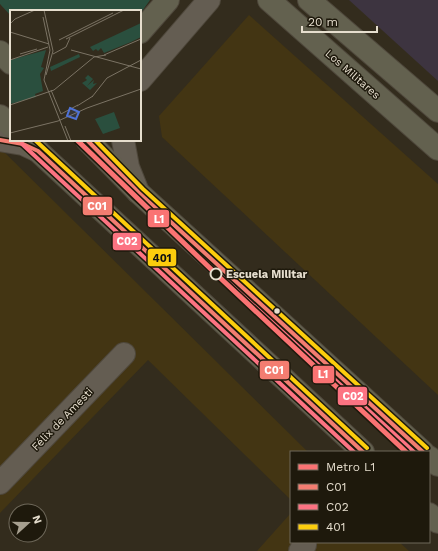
<svg xmlns="http://www.w3.org/2000/svg" width="438" height="551" font-family="'Work Sans',sans-serif">
<rect width="100%" height="100%" fill="#332c1d"/>
<g fill="#433513">
<path d="M 249,15 L 438,184 L 438,395 L 162,137 L 159,116 Z"/>
<path d="M 0,148 L 308,452 L 291,452 L 291,500 L 148,360 L 0,513 Z"/>
<path d="M 291,513 L 291,542 L 399,542 L 409,551 L 257,551 Z"/>
</g>
<path fill="#3d3440" d="M 349,0 L 438,0 L 438,81 Z"/>
<path fill="#2a4f3e" d="M 0,0 L 150,0 L 140,14 L 140,11 L 11,11 L 11,16 L 0,4 Z"/>
<g fill="none" stroke-linecap="round" stroke-linejoin="round">
<defs>
<g id="minor">
<path d="M 140,80 L 209,0"/>
<path d="M 0,140 L 23,144 L 38,151"/>
<path d="M 123,140 L 128,167 L 138,192"/>
<path d="M 0,483 L 124,354"/>
<path d="M 300,551 L 305,545"/>
</g>
<g id="major">
<path d="M 269,0 L 438,149"/>
<path d="M 309,0 L 438,111"/>
<path d="M 140,32 L 168,0"/>
<path d="M 0,52 L 11,63"/>
<path d="M 0,116 L 11,126"/>
<path d="M 26,140 L 363,452"/>
<path d="M 87,140 L 139,193 L 423,452"/>
<path d="M 429,457 L 438,465"/>
<path d="M 429,514 L 438,522"/>
</g>
</defs>
<use href="#minor" stroke="#4f483c" stroke-width="24"/>
<use href="#major" stroke="#4f483c" stroke-width="24"/>
<use href="#minor" stroke="#645d52" stroke-width="22"/>
<use href="#major" stroke="#63614f" stroke-width="22"/>
<defs>
<g id="bus-1">
<path d="M 0,140 L 23,144 L 38,151 L 363,452"/>
<path d="M 87,140 L 139,193 L 423,452"/>
</g>
<g id="bus-2">
<path d="M 22,144 L 354,452"/>
<path d="M 83,144 L 135,197 L 414,452"/>
</g>
<g id="bus-3">
<path d="M 35,140 L 367,448"/>
<path d="M 95,140 L 143,189 L 427,448"/>
</g>
</defs>
<use href="#bus-1" stroke="#1e190c" stroke-width="7"/>
<use href="#bus-2" stroke="#1e190c" stroke-width="7"/>
<use href="#bus-3" stroke="#1e190c" stroke-width="7"/>
<use href="#bus-1" stroke="#f37d71" stroke-width="4"/>
<use href="#bus-2" stroke="#fc7382" stroke-width="4"/>
<use href="#bus-3" stroke="#fccd0d" stroke-width="4"/>
<defs>
<path id="metro-1" d="M 77,140 L 216,274 L 406,452"/>
</defs>
<use href="#metro-1" stroke="#1e190c" stroke-width="8"/>
<use href="#metro-1" stroke="#fa7373" stroke-width="5"/>
</g>
<circle fill="#1e190c" stroke="#e6dece" stroke-width="2" cx="216" cy="274" r="5.5"/>
<circle fill="#e6dece" stroke="#1e190c" stroke-width="1.5" cx="277" cy="311" r="3.5"/>
<g text-anchor="middle" stroke-width="3" stroke-linejoin="round" paint-order="stroke">
<g font-size="11" fill="#e6dece" stroke="#1e190c">
<text transform="translate(353 74) rotate(41)" y="4">Los Militares</text>
<text transform="translate(62 419) rotate(-46)" y="4">Félix de Amesti</text>
</g>
<g font-size="11" font-weight="bold" fill="#e6dece" stroke="#1e190c" text-anchor="start">
<text x="226" y="278">Escuela Militar</text>
</g>
</g>
<g transform="translate(10 10)">
<rect width="131" height="131" fill="#332c1d"/>
<path d="M 131,13 L 131,27 L 121,32 L 94,43 L 91,38 L 88,41 L 86,39 L 83,41 L 80,37 ZM 36,40 L 31,57 L 34,58 L 30,64 L 33,81 L 25,84 L 26,87 L 0,94 L 0,50 ZM 69,44 L 70,47 L 41,61 L 40,57 ZM 78,65 L 83,69 L 77,76 L 84,70 L 83,74 L 87,73 L 80,80 L 72,73 L 77,70 L 75,68 ZM 104,102 L 110,118 L 93,124 L 85,109 Z" fill="#2a4f3e"/>
<path fill="none" stroke="#7b7364" stroke-width="1" d="M 34,0 L 43,41 L 36,65M 33,7 L 40,40 L 34,70 L 58,131M 0,14 L 5,9 L 25,0M 0,22 L 39,34M 56,29 L 114,0M 49,30 L 103,3M 61,40 L 131,59M 10,44 L 27,39M 43,44 L 56,37 L 60,28M 94,45 L 131,29M 0,50 L 38,37M 41,80 L 51,104 L 68,95M 82,87 L 97,68 L 131,50M 0,95 L 44,80 L 84,47 L 96,45M 67,96 L 83,86M 55,116 L 61,131M 0,123 L 48,111 L 77,98 L 131,79"/>
<path fill="#4f72d6" fill-opacity="0.15" stroke="#4f72d6" stroke-width="2" d="M 60,98 L 69,102 L 66,109 L 57,106 Z"/>
<rect width="131" height="131" fill="none" stroke="#e6dece" stroke-width="2"/>
</g>
<g stroke="#1e190c" stroke-width="1.5">
<rect x="82" y="196" width="31" height="20" rx="4" fill="#f37d71"/>
<rect x="147" y="209" width="23" height="19" rx="4" fill="#fa7373"/>
<rect x="112" y="232" width="30" height="19" rx="4" fill="#fc7382"/>
<rect x="147" y="248" width="30" height="19" rx="4" fill="#fccd0d"/>
<rect x="259" y="360" width="31" height="20" rx="4" fill="#f37d71"/>
<rect x="312" y="365" width="23" height="19" rx="4" fill="#fa7373"/>
<rect x="337" y="386" width="31" height="20" rx="4" fill="#fc7382"/>
</g>
<g font-size="11" text-anchor="middle" font-weight="bold" fill="#fff">
<text x="97" y="210">C01</text>
<text x="159" y="223">L1</text>
<text x="127" y="245">C02</text>
<text x="274" y="374">C01</text>
<text x="323" y="378">L1</text>
<text x="353" y="400">C02</text>
</g>
<g font-size="11" text-anchor="middle" font-weight="bold" fill="#111">
<text x="162" y="262">401</text>
</g>
<rect x="290" y="451" width="140" height="92" fill="#1e190c" stroke="#6e685a"/>
<rect x="298" y="464" width="20" height="6" fill="#fa7373" stroke="#6e685a"/>
<text x="326" y="471" font-size="12" fill="#e6dece">Metro L1</text>
<rect x="298" y="484" width="20" height="6" fill="#f37d71" stroke="#6e685a"/>
<text x="326" y="491" font-size="12" fill="#e6dece">C01</text>
<rect x="298" y="504" width="20" height="6" fill="#fc7382" stroke="#6e685a"/>
<text x="326" y="511" font-size="12" fill="#e6dece">C02</text>
<rect x="298" y="524" width="20" height="6" fill="#fccd0d" stroke="#6e685a"/>
<text x="326" y="531" font-size="12" fill="#e6dece">401</text>
<g transform="translate(28 523) rotate(69)"><circle r="19" fill="#1e190c" stroke="#6e685a"/>
<path d="M0-3L7 15L0 10L-7 15Z" fill="#a7a090"/>
<text y="-6" font-size="11" font-weight="bold" text-anchor="middle" fill="#e6dece">N</text>
</g>
<path d="M302 26v6h75v-6" fill="none" stroke="#e6dece" stroke-width="2"/>
<text x="308" y="26" font-size="12" fill="#e6dece" stroke="#1e190c" stroke-width="3" paint-order="stroke">20 m</text>
</svg>
